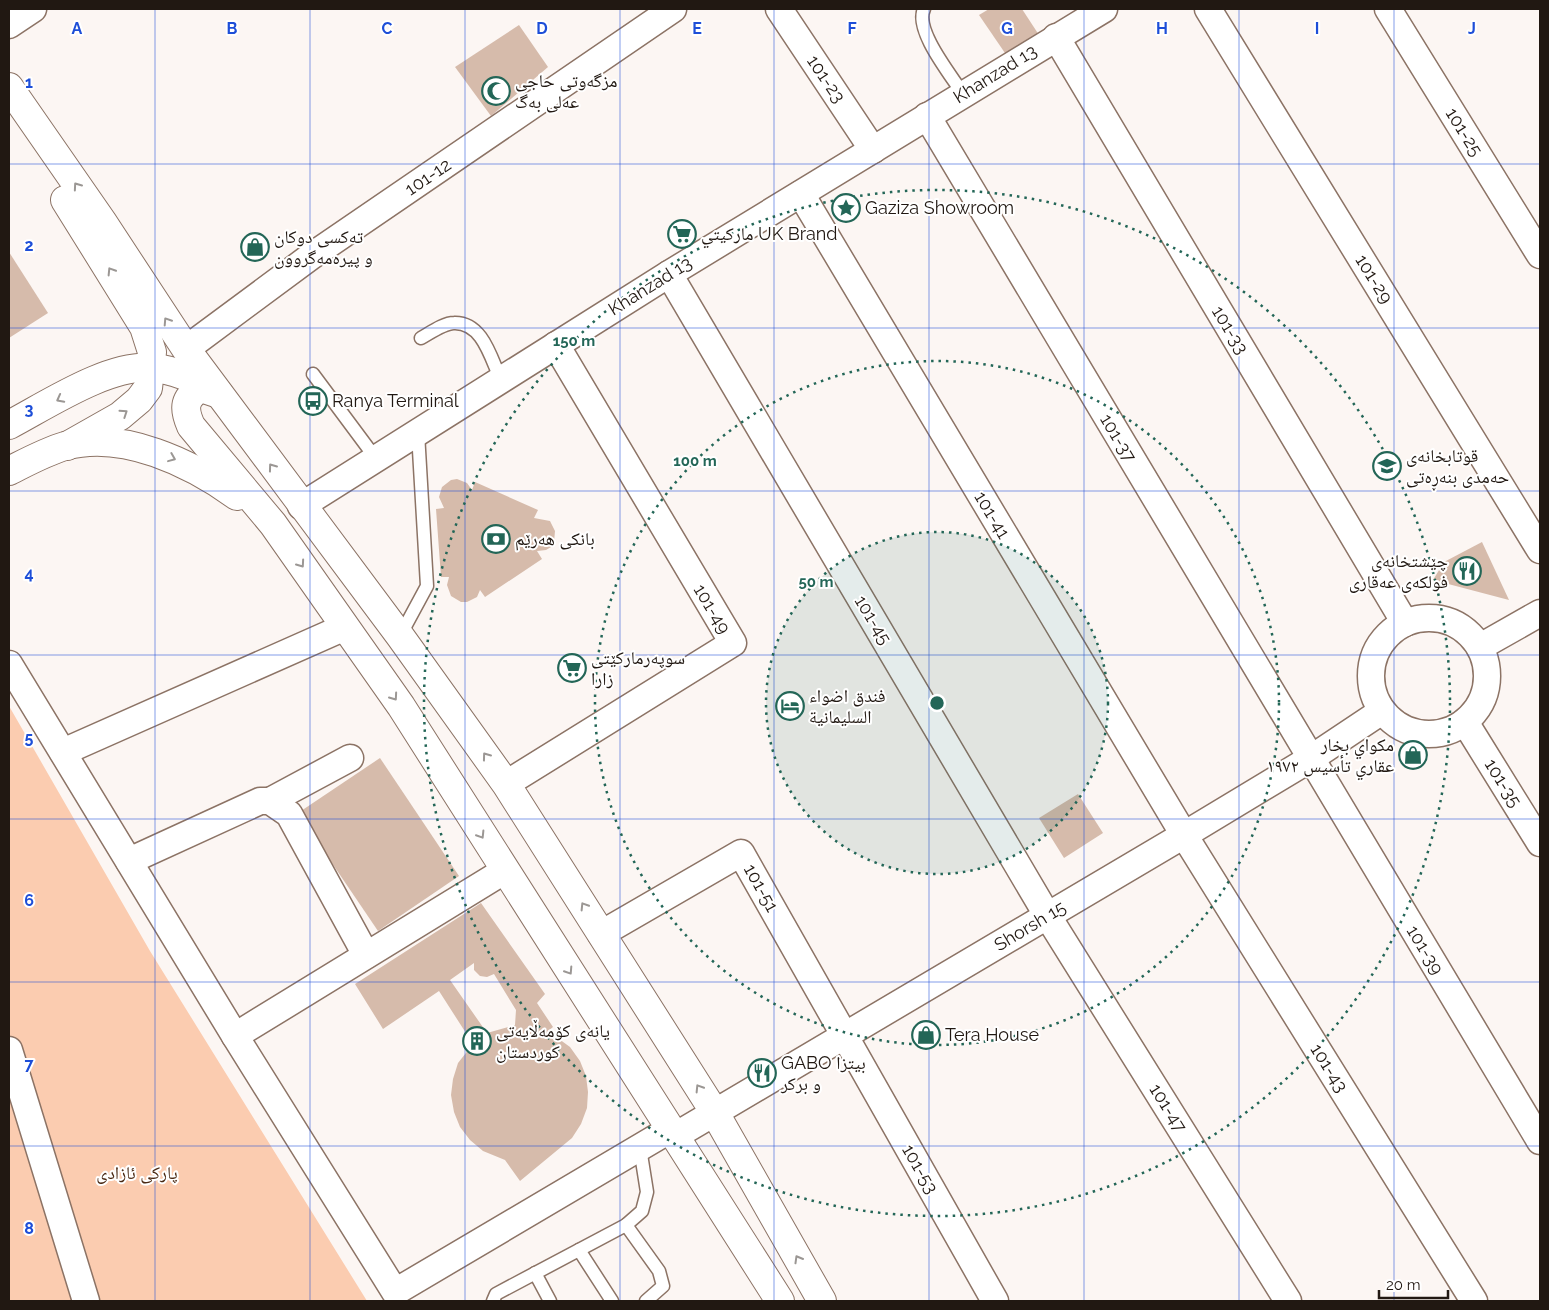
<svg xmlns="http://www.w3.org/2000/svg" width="1549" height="1310" font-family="Raleway,'Noto Naskh Arabic',sans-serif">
<rect width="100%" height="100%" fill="#fcf6f3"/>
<path fill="#fbccb0" d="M 9,706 L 150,951 L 367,1301 L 9,1301 Z"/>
<g fill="#d6bbab" fill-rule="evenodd">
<path d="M 989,9 L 1022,9 L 1039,35 L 1007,56 L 979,15 Z"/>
<path d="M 519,25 L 548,67 L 491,116 L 455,67 Z"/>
<path d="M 9,252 L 48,313 L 9,338 Z"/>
<path d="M 457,479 L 467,483 L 472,490 L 475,482 L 538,510 L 534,518 L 550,521 L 555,531 L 554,542 L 551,547 L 546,550 L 537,551 L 542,559 L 485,597 L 480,590 L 477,597 L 467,602 L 461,602 L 451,596 L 447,585 L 449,577 L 441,577 L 436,509 L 444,508 L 439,497 L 442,487 L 451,480 Z"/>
<path d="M 1482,542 L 1509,600 L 1433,580 L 1444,562 Z"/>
<path d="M 380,758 L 459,876 L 378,931 L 298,813 Z"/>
<path d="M 1078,794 L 1103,833 L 1064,858 L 1039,818 Z"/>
<path d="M 481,903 L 545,994 L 537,1003 L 553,1027 L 548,1031 L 570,1047 L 580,1061 L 586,1076 L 588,1092 L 587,1108 L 581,1124 L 572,1138 L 520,1181 L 505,1160 L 483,1151 L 470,1140 L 460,1127 L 454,1112 L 451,1095 L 453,1079 L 458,1063 L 473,1044 L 439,991 L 383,1029 L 355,984 ZM 474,963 L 474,970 L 480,976 L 487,977 L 494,974 L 516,1010 L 515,1025 L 487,1033 L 450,980 Z"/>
</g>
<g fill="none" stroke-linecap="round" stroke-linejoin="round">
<defs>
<g id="lane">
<path d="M 924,9 C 914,30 951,75 963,94"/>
<path d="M 421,338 C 430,333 444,323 454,323 C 483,322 491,359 501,380"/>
<path d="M 313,374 L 377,460"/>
<path d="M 400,636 L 427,586 L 418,433"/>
<path d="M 626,1225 L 659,1271 L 663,1286 L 646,1301"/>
<path d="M 579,1250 L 612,1301"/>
<path d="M 535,1273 L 550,1301"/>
<path d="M 493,1301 L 496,1294 L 626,1225 L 642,1211 L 647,1192 L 640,1148"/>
</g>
<g id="street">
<path d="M 779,9 L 873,150"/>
<path d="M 1208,9 L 1540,550"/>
<path d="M 1388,9 L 1540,255"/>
<path d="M 9,25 L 33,9"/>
<path d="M 1056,37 L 1405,623"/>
<path d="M 927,116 L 1540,1141"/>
<path d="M 801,194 L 1184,835 L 1474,1301"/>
<path d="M 669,274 L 1047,915 L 1288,1301"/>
<path d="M 186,349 L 310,257 L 673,9"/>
<path d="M 301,506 L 669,274 L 1104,9"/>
<circle cx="1429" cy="676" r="58"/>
<path d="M 1480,647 L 1540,613"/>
<path d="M 9,664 L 235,1036 L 395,1292 L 671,1129"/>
<path d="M 1465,722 L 1540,843"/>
<path d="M 63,752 L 345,627"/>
<path d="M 506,784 L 733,643 L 556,345"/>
<path d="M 270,801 L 350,758"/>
<path d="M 129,861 L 260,801 L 270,801 L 289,814 L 366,955"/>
<path d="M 601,934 L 741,853 L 995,1301"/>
<path d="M 235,1036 L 504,871"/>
<path d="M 9,1050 L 86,1301"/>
<path d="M 675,1136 L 1184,835 L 1310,759 L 1382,711"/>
</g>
<g id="secondary">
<path d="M 9,87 L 102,221 L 186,349 L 400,636 L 506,784 L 715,1113 L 822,1301"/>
<path d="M 65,200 L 144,327 L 152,352 L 148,388 L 139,400 L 120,416 L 67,446"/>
<path d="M 219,394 L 201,388 C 184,398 183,408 191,426 L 273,524 L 401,706 L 780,1301"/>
<path d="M 9,425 C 47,405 110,363 153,368 C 176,370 195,379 214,390"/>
<path d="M 9,471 C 27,462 45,452 65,446 C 123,430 191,463 237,496"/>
</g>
</defs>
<use href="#lane" stroke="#8c7365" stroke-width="15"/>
<use href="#street" stroke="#8c7365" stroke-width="29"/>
<use href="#secondary" stroke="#8c7365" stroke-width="30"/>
<use href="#lane" stroke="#fff" stroke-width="12"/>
<use href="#street" stroke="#fff" stroke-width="26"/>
<use href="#secondary" stroke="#fff" stroke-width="28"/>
</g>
<defs><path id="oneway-chevron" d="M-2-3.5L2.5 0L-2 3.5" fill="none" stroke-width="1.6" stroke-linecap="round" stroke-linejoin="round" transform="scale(1.25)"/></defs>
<g stroke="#9b9794">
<use href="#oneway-chevron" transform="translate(77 186) rotate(-125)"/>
<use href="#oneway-chevron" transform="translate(111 271) rotate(-122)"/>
<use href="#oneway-chevron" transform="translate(167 321) rotate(-123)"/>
<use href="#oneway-chevron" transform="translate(60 399) rotate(152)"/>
<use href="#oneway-chevron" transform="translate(124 413) rotate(-34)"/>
<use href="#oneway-chevron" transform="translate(172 458) rotate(22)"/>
<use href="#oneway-chevron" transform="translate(272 467) rotate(-126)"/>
<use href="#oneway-chevron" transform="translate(301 564) rotate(55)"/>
<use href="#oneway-chevron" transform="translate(394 697) rotate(55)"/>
<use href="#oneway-chevron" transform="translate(486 756) rotate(-126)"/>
<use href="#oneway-chevron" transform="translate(481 835) rotate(58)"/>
<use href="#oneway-chevron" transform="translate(584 906) rotate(-122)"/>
<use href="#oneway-chevron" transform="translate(569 971) rotate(57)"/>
<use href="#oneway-chevron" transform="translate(699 1088) rotate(-122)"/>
<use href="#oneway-chevron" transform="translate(798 1259) rotate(-120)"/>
</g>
<path fill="none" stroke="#1d4ed8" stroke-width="1" stroke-opacity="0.55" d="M 155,9 L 155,1301M 310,9 L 310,1301M 465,9 L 465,1301M 620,9 L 620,1301M 774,9 L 774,1301M 929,9 L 929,1301M 1084,9 L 1084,1301M 1239,9 L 1239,1301M 1394,9 L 1394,1301M 9,164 L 1540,164M 9,328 L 1540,328M 9,491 L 1540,491M 9,655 L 1540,655M 9,819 L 1540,819M 9,982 L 1540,982M 9,1146 L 1540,1146"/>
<circle cx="937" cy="703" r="171" fill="#236657" fill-opacity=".12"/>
<g fill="none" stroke="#236657" stroke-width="2.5" stroke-dasharray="2.5 5">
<circle cx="937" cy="703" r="171"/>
<circle cx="937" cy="703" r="342"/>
<circle cx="937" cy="703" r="513"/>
</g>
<defs>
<symbol id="mosque-ring" viewBox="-11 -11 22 22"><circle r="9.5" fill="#fff" stroke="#236657" stroke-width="1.5"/><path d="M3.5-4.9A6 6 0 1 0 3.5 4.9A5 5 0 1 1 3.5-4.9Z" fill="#236657"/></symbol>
<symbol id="sight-ring" viewBox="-11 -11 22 22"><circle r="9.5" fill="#fff" stroke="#236657" stroke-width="1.5"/><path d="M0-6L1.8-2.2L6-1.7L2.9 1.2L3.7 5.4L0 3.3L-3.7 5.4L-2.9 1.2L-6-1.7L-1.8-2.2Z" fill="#236657"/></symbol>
<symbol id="supermarket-ring" viewBox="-11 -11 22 22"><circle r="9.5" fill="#fff" stroke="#236657" stroke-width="1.5"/><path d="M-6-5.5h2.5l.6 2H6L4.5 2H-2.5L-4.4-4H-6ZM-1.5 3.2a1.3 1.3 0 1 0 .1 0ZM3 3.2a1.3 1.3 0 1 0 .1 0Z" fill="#236657"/></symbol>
<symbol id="shop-ring" viewBox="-11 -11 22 22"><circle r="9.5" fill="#fff" stroke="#236657" stroke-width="1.5"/><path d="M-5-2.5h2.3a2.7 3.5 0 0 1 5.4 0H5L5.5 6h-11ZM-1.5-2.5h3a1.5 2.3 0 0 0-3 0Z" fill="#236657"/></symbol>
<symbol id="bus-ring" viewBox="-11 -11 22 22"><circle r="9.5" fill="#fff" stroke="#236657" stroke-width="1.5"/><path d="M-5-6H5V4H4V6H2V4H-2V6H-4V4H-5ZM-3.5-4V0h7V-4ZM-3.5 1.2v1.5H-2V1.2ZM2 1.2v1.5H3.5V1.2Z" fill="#236657"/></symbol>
<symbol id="school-ring" viewBox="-11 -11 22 22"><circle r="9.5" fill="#fff" stroke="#236657" stroke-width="1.5"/><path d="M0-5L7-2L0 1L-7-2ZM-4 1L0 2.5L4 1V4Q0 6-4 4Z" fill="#236657"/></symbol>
<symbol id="bank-ring" viewBox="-11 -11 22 22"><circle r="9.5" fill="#fff" stroke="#236657" stroke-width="1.5"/><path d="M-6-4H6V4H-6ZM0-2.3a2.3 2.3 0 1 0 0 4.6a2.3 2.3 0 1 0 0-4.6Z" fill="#236657"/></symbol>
<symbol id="restaurant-ring" viewBox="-11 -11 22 22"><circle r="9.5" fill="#fff" stroke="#236657" stroke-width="1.5"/><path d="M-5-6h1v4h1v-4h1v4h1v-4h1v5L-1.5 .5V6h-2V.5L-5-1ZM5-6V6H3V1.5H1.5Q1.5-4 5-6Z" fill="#236657"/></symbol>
<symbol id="hotel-ring" viewBox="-11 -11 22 22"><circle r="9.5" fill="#fff" stroke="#236657" stroke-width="1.5"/><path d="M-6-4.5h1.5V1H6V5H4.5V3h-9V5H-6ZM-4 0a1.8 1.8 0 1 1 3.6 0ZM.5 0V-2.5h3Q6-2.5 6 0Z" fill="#236657"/></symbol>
<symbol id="building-ring" viewBox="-11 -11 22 22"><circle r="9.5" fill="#fff" stroke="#236657" stroke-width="1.5"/><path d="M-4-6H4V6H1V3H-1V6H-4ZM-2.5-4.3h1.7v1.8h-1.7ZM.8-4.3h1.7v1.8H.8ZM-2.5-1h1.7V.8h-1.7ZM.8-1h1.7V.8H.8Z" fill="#236657"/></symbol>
</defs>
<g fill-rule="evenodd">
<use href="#mosque-ring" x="480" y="75" width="32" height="32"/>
<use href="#sight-ring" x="830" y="192" width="32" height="32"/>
<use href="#supermarket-ring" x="666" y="218" width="32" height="32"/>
<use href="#shop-ring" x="239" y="231" width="32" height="32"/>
<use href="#bus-ring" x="297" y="385" width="32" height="32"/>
<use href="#school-ring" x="1371" y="450" width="32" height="32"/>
<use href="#bank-ring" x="480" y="523" width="32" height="32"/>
<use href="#restaurant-ring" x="1451" y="555" width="32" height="32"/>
<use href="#supermarket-ring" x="556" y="652" width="32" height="32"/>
<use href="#hotel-ring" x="774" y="690" width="32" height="32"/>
<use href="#shop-ring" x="1397" y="739" width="32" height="32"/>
<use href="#shop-ring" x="910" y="1019" width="32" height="32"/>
<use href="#building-ring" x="461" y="1025" width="32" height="32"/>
<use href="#restaurant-ring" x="746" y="1057" width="32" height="32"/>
</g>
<g text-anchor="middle" stroke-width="4" stroke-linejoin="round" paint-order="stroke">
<g font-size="18" fill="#211812" stroke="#fff">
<text transform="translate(995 74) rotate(-32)" y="6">Khanzad 13</text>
<text transform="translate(826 79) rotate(56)" y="6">101-23</text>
<text transform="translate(1464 132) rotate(58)" y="6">101-25</text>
<text transform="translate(428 177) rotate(-34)" y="6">101-12</text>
<text transform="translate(1374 279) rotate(58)" y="6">101-29</text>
<text transform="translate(650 286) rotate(-32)" y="6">Khanzad 13</text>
<text transform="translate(1230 330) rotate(59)" y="6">101-33</text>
<text transform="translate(1118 438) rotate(59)" y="6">101-37</text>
<text transform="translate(992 515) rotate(59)" y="6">101-41</text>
<text transform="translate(712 609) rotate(59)" y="6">101-49</text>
<text transform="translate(873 620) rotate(59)" y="6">101-45</text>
<text transform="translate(1503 783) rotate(58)" y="6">101-35</text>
<text transform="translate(761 888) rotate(61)" y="6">101-51</text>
<text transform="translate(1030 926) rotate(-31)" y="6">Shorsh 15</text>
<text transform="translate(1425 950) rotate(59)" y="6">101-39</text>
<text transform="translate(1329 1068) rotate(58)" y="6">101-43</text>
<text transform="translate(1168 1108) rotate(58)" y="6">101-47</text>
<text transform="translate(920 1169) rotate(60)" y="6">101-53</text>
</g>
<g font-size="18" fill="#211812" stroke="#fff" text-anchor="start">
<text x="515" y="87">مزگەوتی حاجی<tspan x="515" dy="21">عەلی بەگ</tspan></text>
<text x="865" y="214">Gaziza Showroom</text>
<text x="701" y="240">مارکيتي UK Brand</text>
<text x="274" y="243">تەکسی دوکان<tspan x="274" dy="21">و پیرەمەگروون</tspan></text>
<text x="332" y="407">Ranya Terminal</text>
<text x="1406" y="462">قوتابخانەی<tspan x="1406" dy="21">حەمدی بنەڕەتی</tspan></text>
<text x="515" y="545">بانکی هەرێم</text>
<text x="1448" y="567" text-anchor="end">چێشتخانەی<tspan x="1448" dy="21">فولکەی عەقاری</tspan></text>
<text x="591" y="664">سوپەرمارکێتی<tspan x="591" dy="21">زارا</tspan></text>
<text x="809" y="702">فندق اضواء<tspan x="809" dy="21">السليمانية</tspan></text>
<text x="1394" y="751" text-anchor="end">مكواي بخار<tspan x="1394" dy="21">عقاري تأسيس ١٩٧٢</tspan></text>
<text x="496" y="1037">یانەی کۆمەڵایەتی<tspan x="496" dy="21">کوردستان</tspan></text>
<text x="945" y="1041">Tera House</text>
<text x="781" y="1069">GABO بيتزا<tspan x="781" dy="21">و بركر</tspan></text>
</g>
<g font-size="18" fill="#4a2913" stroke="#fff">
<text x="137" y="1179">پارکی ئازادی</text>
</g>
</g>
<g font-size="16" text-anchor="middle" font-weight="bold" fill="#1d4ed8" stroke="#fff" stroke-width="4" stroke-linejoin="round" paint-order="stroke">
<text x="77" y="34">A</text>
<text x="232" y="34">B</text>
<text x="387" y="34">C</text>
<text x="542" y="34">D</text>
<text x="697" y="34">E</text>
<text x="852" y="34">F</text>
<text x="1007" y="34">G</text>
<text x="1162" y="34">H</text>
<text x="1317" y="34">I</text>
<text x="1472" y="34">J</text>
<text x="29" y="88">1</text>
<text x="29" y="251">2</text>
<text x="29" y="415">3</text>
<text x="29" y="579">4</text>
<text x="29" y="743">5</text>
<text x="29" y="906">6</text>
<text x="29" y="1070">7</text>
<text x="29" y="1234">8</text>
</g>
<circle cx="937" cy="703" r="8" fill="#236657" stroke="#fff" stroke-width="2.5"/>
<g font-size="15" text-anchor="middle" font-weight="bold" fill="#236657" stroke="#fff" stroke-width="4" stroke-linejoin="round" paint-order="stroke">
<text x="574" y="346">150 m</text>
<text x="695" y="466">100 m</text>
<text x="816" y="587">50 m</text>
</g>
<rect width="1549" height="1310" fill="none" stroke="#211812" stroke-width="20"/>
<path d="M1379 1290v8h69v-8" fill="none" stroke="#211812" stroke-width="2.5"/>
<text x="1386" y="1290" font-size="15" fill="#211812" stroke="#ffffff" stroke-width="4" paint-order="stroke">20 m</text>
</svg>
